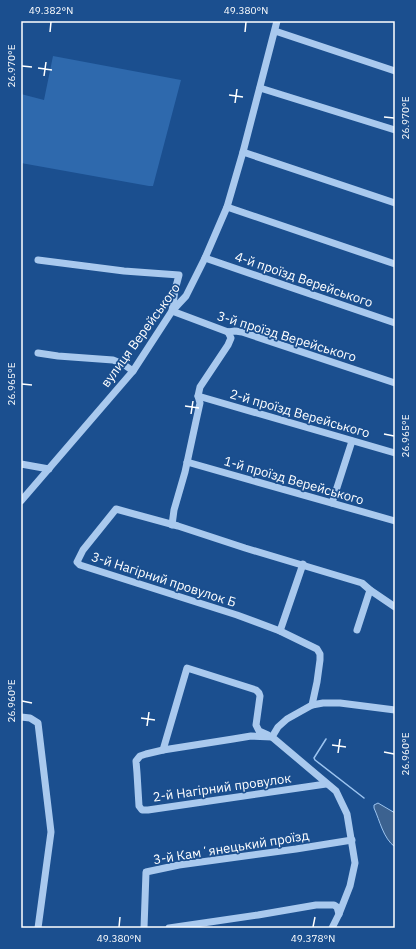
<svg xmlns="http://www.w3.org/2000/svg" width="416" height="949" font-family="'IBM Plex Sans',sans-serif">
<rect width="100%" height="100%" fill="#1b4f8f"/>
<path fill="#2e69ad" d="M 53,56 L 181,80 L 153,186 L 149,186 L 21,163 L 21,94 L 44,100 Z"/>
<path fill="#3c6290" stroke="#9cc4f0" d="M 378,803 L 395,813 L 395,847 C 383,838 380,821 374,808 L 374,805 Z"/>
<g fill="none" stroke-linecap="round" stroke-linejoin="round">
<path stroke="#9cc4f0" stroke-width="1.5" d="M 326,739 L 314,758 L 315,760 L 364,798"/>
<g stroke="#a9c9ee" stroke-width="7">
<path d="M 275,31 L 395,71"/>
<path d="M 260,88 L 395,130"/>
<path d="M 243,152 L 395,203"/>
<path d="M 227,207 L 395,264"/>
<path d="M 205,258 L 395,323"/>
<path d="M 38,260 L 124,271 L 179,275 L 175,290 L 172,311 L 228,332 L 235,331 L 242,332 L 395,383"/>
<path d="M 38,353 L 58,356 L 113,360 L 123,364 L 133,371"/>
<path d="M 198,396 L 395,453"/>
<path d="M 187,462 L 395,521"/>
<path d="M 21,464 L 49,469"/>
<path d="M 21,501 L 133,371 L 172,311 L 186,296 L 205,258 L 227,207 L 243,152 L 277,21"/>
<path d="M 332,503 L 352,441"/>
<path d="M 172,525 L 174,510 L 185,472 L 196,421 L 200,403 L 198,396 L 200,387 L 228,345 L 231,338 L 228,332"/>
<path d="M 357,630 L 370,590"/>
<path d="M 280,631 L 303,564"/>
<path d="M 312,705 L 317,682 L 320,660 L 320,654 L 317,649 L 280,631 L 237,615 L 80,565 L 77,562 L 83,550 L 116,509 L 178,526 L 245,548 L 362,583 L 370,590 L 395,607"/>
<path d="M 21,717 L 30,718 L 38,723 L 51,832 L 38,928"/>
<path d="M 272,737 L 251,736 L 233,739 L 163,750 L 146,754 L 140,756 L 136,761 L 137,773 L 139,806 L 142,810 L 148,810 L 326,784"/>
<path d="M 163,750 L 187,668 L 256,690 L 259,693 L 260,696 L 256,725 L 259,731 L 268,735"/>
<path d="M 144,928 L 146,872 L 179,865 L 296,849 L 352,840"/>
<path d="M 169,928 L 258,915 L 316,905 L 334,905 L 337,907 L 339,914"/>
<path d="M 332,928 L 339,914 L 350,886 L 355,863 L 347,814 L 336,791 L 272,737 L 278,727 L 287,719 L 312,705 L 323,703 L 340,703 L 395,710"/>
</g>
</g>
<path fill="none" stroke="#fff" stroke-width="1.5" d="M 50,32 L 51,22M 245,32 L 246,22M 22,66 L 32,67M 38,68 L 52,70M 44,76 L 46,62M 229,95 L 243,97M 235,103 L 237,89M 384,117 L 394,118M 22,384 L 32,385M 185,406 L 199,408M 191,414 L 193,401M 384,434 L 394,436M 22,701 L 32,703M 141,718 L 155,720M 147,726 L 149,712M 332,745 L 346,747M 384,752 L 394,754M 338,753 L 340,739M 119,927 L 120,917M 313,927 L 315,917"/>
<g text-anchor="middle" stroke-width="3.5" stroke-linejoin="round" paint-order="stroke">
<g font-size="13" fill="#fff" stroke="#1b4f8f">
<text transform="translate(304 279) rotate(19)" y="5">4-й проїзд Верейського</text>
<text transform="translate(140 335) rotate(-54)" y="5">вулиця Верейського</text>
<text transform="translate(287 336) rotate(17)" y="5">3-й проїзд Верейського</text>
<text transform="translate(300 413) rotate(16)" y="5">2-й проїзд Верейського</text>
<text transform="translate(294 480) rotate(16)" y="5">1-й проїзд Верейського</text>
<text transform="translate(164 579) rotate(18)" y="5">3-й Нагірний провулок Б</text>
<text transform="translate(222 787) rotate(-8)" y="5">2-й Нагірний провулок</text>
<text transform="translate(231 847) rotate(-9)" y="5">3-й Камʼянецький проїзд</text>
</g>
</g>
<rect width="416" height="949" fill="none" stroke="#1b4f8f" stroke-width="44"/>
<rect x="22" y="22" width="372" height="905" fill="none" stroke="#fff" stroke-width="1.5"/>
<g font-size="10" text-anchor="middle" fill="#fff">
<text x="51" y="14">49.382°N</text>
<text x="246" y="14">49.380°N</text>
<text transform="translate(11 66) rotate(-90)" y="4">26.970°E</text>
<text transform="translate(405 118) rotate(-90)" y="4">26.970°E</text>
<text transform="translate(11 384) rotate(-90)" y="4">26.965°E</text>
<text transform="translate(405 436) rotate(-90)" y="4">26.965°E</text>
<text transform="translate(11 701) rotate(-90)" y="4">26.960°E</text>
<text transform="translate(405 754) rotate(-90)" y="4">26.960°E</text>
<text x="119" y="942">49.380°N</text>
<text x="313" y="942">49.378°N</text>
</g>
</svg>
